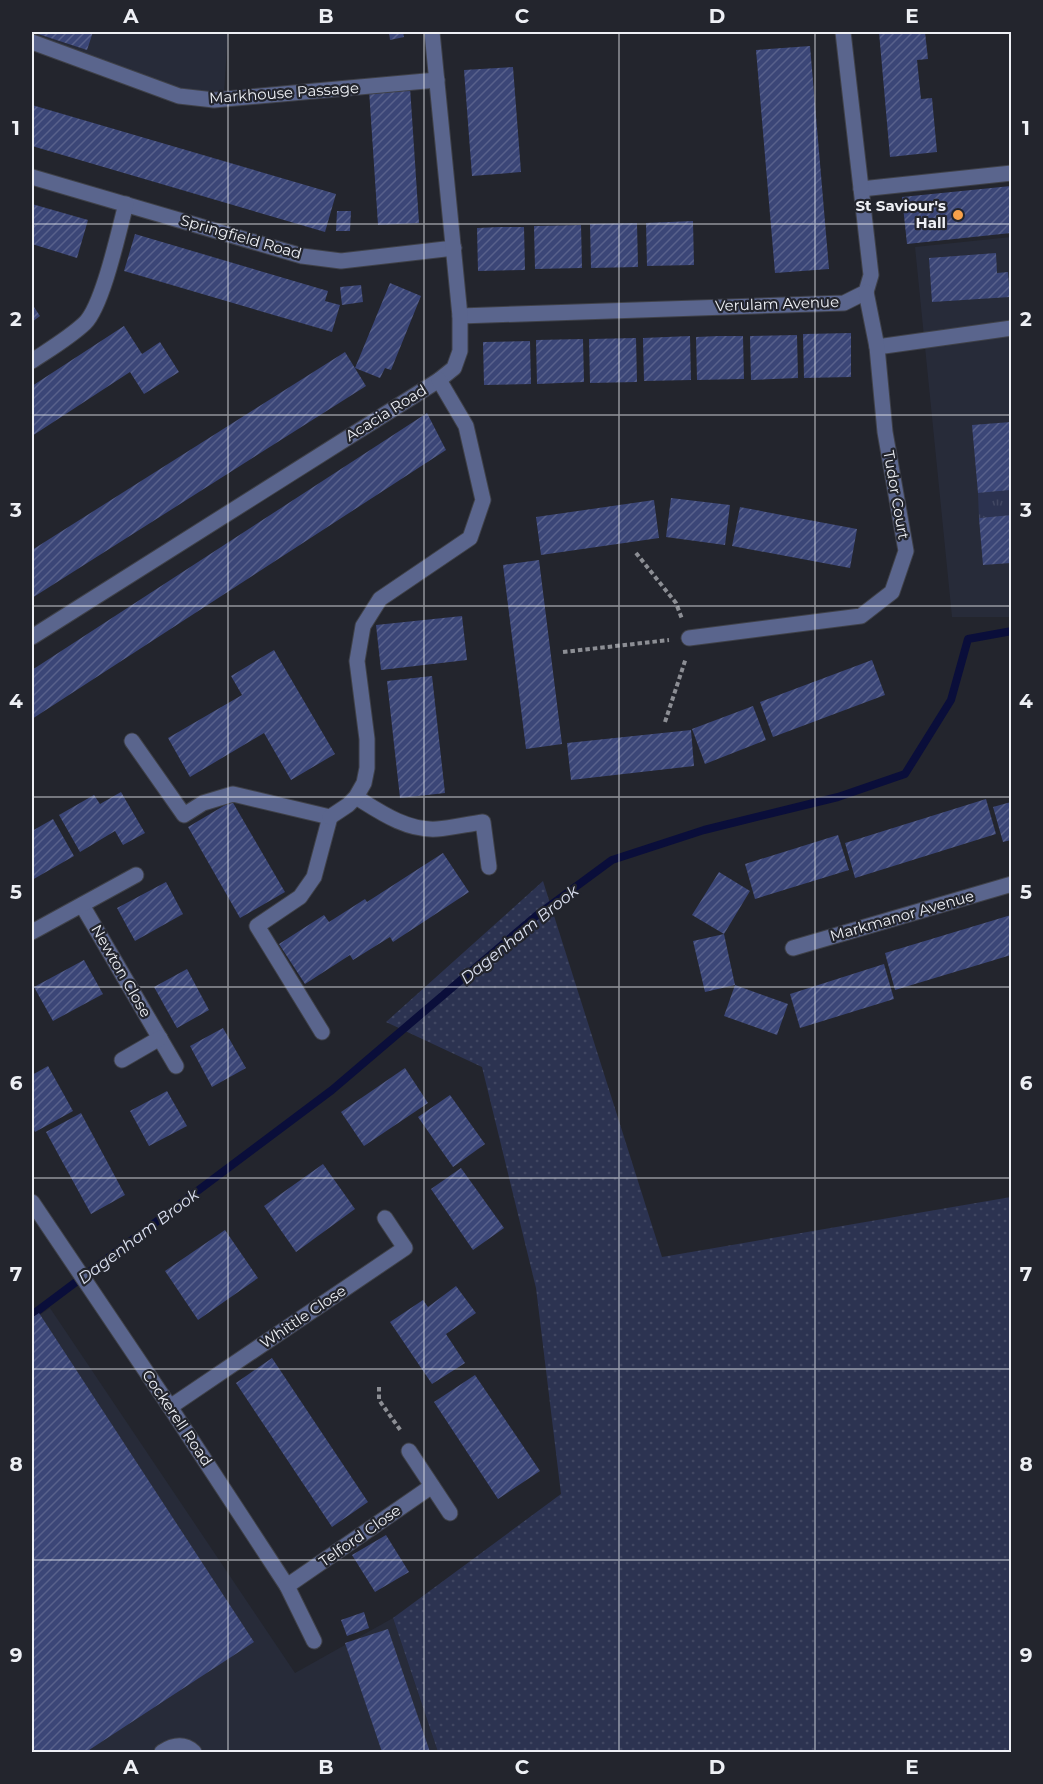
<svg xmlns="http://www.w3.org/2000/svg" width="1043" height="1784" font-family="Montserrat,sans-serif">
<defs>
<pattern id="grass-dots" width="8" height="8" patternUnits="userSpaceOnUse" patternTransform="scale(1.5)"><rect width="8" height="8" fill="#2c3351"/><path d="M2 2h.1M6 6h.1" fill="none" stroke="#414762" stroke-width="1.8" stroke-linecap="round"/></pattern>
<pattern id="park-tufts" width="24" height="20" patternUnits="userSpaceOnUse" patternTransform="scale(1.5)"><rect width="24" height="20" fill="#2c3351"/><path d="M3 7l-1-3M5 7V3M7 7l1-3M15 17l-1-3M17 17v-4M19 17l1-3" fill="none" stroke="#414762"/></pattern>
<pattern id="building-hatch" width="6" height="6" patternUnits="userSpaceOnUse" patternTransform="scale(1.5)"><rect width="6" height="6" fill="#3b4677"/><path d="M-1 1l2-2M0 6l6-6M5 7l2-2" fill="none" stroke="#58618b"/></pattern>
</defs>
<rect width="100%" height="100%" fill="#23252d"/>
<g fill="#272b39">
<path d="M 32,32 L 228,32 L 224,94 L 181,91 L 32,37 Z"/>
<path d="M 1011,237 L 1011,617 L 952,617 L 915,247 Z"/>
<path d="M 50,1308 L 295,1673 L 393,1618 L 438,1752 L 32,1752 L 32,1320 Z"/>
</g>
<path fill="url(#grass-dots)" d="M 543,881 L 662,1257 L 1011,1197 L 1011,1752 L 438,1752 L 393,1618 L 561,1494 L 536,1288 L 482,1067 L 386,1022 Z"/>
<path fill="url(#park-tufts)" d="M 1011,490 L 1011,515 L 979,518 L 978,493 Z"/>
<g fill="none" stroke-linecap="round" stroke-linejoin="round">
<path stroke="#0a0e3a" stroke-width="8" d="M 32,1315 L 332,1090 L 536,916 L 612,860 L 704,830 L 838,797 L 905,774 L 951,700 L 968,639 L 1012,631"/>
</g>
<g fill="url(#building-hatch)">
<path d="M 32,32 L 93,32 L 87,50 Z"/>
<path d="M 389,32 L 403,32 L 404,37 L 390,40 Z"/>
<path d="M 879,32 L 925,32 L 928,59 L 917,60 L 921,99 L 932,98 L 937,152 L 890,157 Z"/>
<path d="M 810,46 L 829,269 L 775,273 L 756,50 Z"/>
<path d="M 513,67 L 521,172 L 472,176 L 464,70 Z"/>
<path d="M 410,87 L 419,223 L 378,225 L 369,90 Z"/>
<path d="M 32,105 L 336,194 L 325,232 L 32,146 Z"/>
<path d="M 1011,186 L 1011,233 L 907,244 L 902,197 Z"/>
<path d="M 32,204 L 88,220 L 77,258 L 32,244 Z"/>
<path d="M 337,211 L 351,211 L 350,231 L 336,231 Z"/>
<path d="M 693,221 L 694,265 L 647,266 L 646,223 Z"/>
<path d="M 637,223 L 638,267 L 591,268 L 590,224 Z"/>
<path d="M 581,225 L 582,268 L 535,269 L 534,226 Z"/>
<path d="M 499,227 L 524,227 L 525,270 L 478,271 L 477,228 Z"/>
<path d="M 135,234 L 328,291 L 325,301 L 340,305 L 332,332 L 124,271 Z"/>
<path d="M 996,253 L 997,273 L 1008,272 L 1010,297 L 932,302 L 929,258 Z"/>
<path d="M 390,283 L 421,296 L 391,370 L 385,368 L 380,378 L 355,368 Z"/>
<path d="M 361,285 L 363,302 L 342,305 L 340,287 Z"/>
<path d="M 32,304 L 40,316 L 32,322 Z"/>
<path d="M 124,326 L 142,354 L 160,342 L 179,372 L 144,394 L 130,372 L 32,436 L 32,386 Z"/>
<path d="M 851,333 L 851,377 L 804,378 L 803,334 Z"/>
<path d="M 797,335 L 798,378 L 751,380 L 750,336 Z"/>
<path d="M 690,336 L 691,380 L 644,381 L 643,338 Z"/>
<path d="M 718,336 L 743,336 L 744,379 L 697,380 L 696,337 Z"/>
<path d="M 636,338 L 637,382 L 590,383 L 589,339 Z"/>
<path d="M 583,339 L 584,382 L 537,384 L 536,340 Z"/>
<path d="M 530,341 L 531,384 L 484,385 L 483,342 Z"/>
<path d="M 345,352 L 366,386 L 32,598 L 32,550 Z"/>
<path d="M 427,413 L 446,450 L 32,719 L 32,670 Z"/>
<path d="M 1011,422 L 1011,490 L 978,493 L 972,425 Z"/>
<path d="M 671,498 L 730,505 L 725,545 L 666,537 Z"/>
<path d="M 654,500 L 659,538 L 541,555 L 536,517 Z"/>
<path d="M 740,507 L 857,529 L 850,568 L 732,546 Z"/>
<path d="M 1011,515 L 1011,563 L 983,565 L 979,518 Z"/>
<path d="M 539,560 L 562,744 L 526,749 L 503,565 Z"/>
<path d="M 462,616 L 467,660 L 381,670 L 376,625 Z"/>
<path d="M 274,650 L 335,754 L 291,780 L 264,733 L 190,777 L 168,738 L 242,695 L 231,676 Z"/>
<path d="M 872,660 L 885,695 L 773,737 L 760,702 Z"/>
<path d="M 432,676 L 445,793 L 400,798 L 387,681 Z"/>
<path d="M 753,706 L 766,740 L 705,764 L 692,729 Z"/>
<path d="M 691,730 L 694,766 L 571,780 L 567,743 Z"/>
<path d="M 121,792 L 145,833 L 123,845 L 115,831 L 80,852 L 59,815 L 94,795 L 100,804 Z"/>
<path d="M 986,799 L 996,834 L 855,878 L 845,843 Z"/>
<path d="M 232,801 L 285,892 L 240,918 L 188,827 Z"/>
<path d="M 1011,802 L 1011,840 L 1003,842 L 993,807 Z"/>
<path d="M 53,819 L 74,856 L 32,880 L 32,831 Z"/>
<path d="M 838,835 L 849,870 L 755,899 L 745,864 Z"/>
<path d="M 443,853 L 469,892 L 393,942 L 390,937 L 353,960 L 350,955 L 305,984 L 279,944 L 324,915 L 329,922 L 365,899 L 367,902 Z"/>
<path d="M 719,872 L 750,891 L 724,934 L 692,915 Z"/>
<path d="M 166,882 L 183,914 L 135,941 L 117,908 Z"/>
<path d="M 1011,915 L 1011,955 L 895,990 L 885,953 Z"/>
<path d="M 724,934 L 735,985 L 788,1004 L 777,1035 L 724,1016 L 735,985 L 705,992 L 693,941 Z"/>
<path d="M 84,960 L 103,994 L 53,1021 L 34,987 Z"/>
<path d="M 884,964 L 894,999 L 800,1028 L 790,994 Z"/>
<path d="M 187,969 L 209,1010 L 177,1028 L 154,987 Z"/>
<path d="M 223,1028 L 246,1068 L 212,1087 L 190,1046 Z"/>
<path d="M 48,1066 L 73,1111 L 35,1132 L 32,1126 L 32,1075 Z"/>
<path d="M 405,1068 L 428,1103 L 364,1146 L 341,1112 Z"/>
<path d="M 167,1091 L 187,1126 L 149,1146 L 130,1111 Z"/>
<path d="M 450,1095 L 485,1144 L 453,1167 L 418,1117 Z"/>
<path d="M 81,1113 L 125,1195 L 91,1214 L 46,1132 Z"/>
<path d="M 323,1164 L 355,1209 L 296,1252 L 264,1206 Z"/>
<path d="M 461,1168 L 504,1228 L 473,1250 L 431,1189 Z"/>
<path d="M 225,1230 L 258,1278 L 198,1320 L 165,1271 Z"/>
<path d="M 456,1286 L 476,1313 L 446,1334 L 465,1363 L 432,1384 L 390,1322 L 423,1300 L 428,1307 Z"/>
<path d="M 39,1313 L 254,1642 L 86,1752 L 32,1752 L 32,1318 Z"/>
<path d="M 272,1358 L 368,1502 L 332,1527 L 236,1383 Z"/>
<path d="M 475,1375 L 540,1471 L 498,1499 L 434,1402 Z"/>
<path d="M 386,1535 L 409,1572 L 375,1592 L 352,1555 Z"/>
<path d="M 364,1612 L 369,1628 L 347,1636 L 341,1620 Z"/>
<path d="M 388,1629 L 430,1752 L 382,1752 L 345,1643 Z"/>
</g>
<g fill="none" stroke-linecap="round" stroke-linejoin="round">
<defs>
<g id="service">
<path d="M 861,189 L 1012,173"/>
<path d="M 877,347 L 1012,328"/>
<path d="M 132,741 L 184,815 L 203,803 L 233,794 L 330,817 L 314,877 L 300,897 L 257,926 L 322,1032"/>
<path d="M 356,797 C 380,812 407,831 437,829 C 452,828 468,824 483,822 L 489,867"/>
<path d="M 162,1752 C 173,1745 184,1743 194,1752"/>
</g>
<g id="minor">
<path d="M 32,42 L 179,96 L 214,100 L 437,80"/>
<path d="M 32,177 L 302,256 L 341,261 L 454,248"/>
<path d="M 460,316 L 844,303 L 866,292 L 871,275 L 843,32"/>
<path d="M 32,361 C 50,349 69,338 85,323 C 103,305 119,230 126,204"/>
<path d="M 32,637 L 439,380 L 454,368 L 460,351 L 460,316 L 432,32"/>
<path d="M 689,638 L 861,616 L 892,592 L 906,551 L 885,432 L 877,347 L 866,292"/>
<path d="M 330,817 L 348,805 L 356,797 L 364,783 L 367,768 L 367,739 L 357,661 L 363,626 L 380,599 L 470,538 L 483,500 L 466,426 L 439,380"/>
<path d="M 82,905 L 176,1066"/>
<path d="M 32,932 L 136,875"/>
<path d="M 793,948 L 1012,884"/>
<path d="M 122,1060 L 160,1038"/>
<path d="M 32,1202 L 170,1407 L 287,1586 L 314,1641"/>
<path d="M 170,1407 L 405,1248 L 385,1218"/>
<path d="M 409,1451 L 450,1513"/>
<path d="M 287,1586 L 432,1486"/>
</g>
</defs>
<use href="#service" stroke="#3f4149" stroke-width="17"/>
<use href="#minor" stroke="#3f4149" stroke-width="17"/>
<g stroke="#8c8e94" stroke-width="4" stroke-dasharray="4.5 3" stroke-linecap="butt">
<path d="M 636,553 L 676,603 L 682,619"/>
<path d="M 563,652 L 669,640"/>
<path d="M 665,722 L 686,658"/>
<path d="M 379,1387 L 379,1400 L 401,1431"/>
</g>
<use href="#service" stroke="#5a658d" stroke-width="15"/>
<use href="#minor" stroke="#5a658d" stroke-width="15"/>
</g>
<path fill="none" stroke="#eef0f5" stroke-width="1.5" stroke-opacity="0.55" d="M 228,32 L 228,1752M 424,32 L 424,1752M 619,32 L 619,1752M 815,32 L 815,1752M 32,224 L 1012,224M 32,415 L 1012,415M 32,606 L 1012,606M 32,797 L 1012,797M 32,987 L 1012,987M 32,1178 L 1012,1178M 32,1369 L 1012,1369M 32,1560 L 1012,1560"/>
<circle fill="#f8a14a" stroke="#23252d" stroke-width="2" cx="958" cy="215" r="6"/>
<g text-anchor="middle" stroke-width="4.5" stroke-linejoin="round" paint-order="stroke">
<g font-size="15" fill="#eef0f5" stroke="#23252d">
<text transform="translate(284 93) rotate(-4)" y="5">Markhouse Passage</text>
<text transform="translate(241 237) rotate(16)" y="5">Springfield Road</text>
<text transform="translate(777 304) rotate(-2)" y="5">Verulam Avenue</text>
<text transform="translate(386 413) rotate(-32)" y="5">Acacia Road</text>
<text transform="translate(896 495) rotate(80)" y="5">Tudor Court</text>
<text transform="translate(902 916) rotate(-16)" y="5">Markmanor Avenue</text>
<text transform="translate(121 971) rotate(60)" y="5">Newton Close</text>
<text transform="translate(303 1317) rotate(-34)" y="5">Whittle Close</text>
<text transform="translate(177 1418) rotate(56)" y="5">Cockerell Road</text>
<text transform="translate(360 1536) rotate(-35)" y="5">Telford Close</text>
</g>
<g font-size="15" font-weight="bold" fill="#eef0f5" stroke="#23252d" text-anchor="end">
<text x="946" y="211">St Saviour's<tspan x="946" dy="17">Hall</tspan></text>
</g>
<g font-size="16" font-style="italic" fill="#dbe0f0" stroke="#23252d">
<text transform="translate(519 934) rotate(-39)" y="6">Dagenham Brook</text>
<text transform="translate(138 1236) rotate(-37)" y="6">Dagenham Brook</text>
</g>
</g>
<rect width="1043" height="1784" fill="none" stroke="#23252d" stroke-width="66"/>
<rect x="33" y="33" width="977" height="1718" fill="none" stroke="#eef0f5" stroke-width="2"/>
<g font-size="20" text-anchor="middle" font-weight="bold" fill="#eef0f5">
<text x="131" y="23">A</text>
<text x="326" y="23">B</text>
<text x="522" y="23">C</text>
<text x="717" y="23">D</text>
<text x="912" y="23">E</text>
<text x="16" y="135">1</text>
<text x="1026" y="135">1</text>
<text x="16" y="326">2</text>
<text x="1026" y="326">2</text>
<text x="16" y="517">3</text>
<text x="1026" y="517">3</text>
<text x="16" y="708">4</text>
<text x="1026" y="708">4</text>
<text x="16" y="899">5</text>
<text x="1026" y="899">5</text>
<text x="16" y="1090">6</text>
<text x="1026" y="1090">6</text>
<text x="16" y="1281">7</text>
<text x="1026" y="1281">7</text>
<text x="16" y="1471">8</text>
<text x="1026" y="1471">8</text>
<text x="16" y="1662">9</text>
<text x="1026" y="1662">9</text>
<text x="131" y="1774">A</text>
<text x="326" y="1774">B</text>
<text x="522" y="1774">C</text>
<text x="717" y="1774">D</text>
<text x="912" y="1774">E</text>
</g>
</svg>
